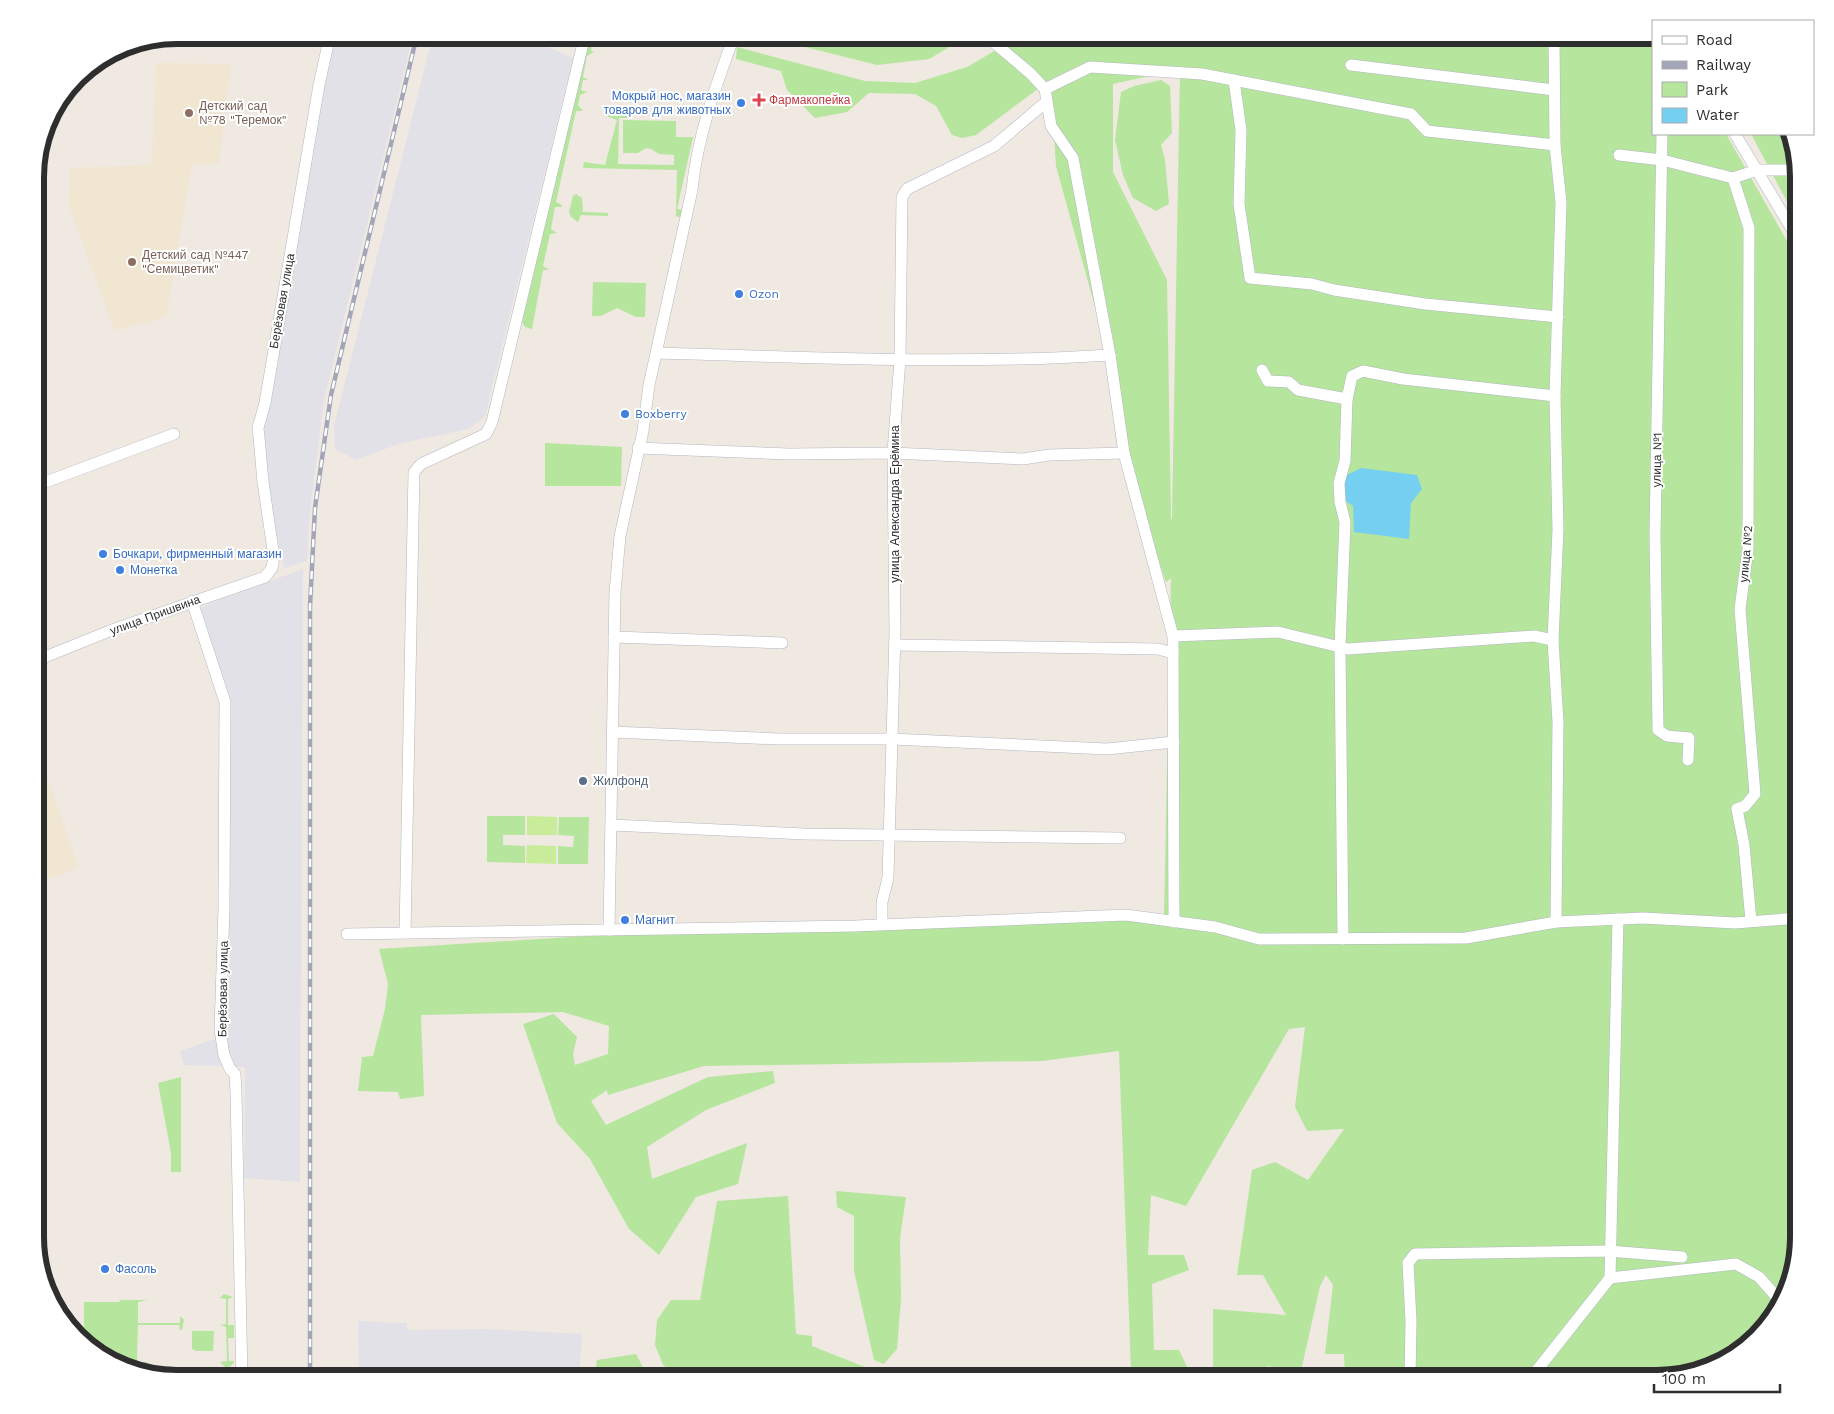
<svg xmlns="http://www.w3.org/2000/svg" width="1834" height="1414" font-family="'Work Sans',sans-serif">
<rect width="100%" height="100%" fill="#efe9e1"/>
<g fill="#e3e1e8">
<path d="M 333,35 L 413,35 L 324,400 L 310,511 L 307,561 L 284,568 L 267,492 L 261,436 Z"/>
<path d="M 433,35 L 520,35 L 573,58 L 485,416 L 469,429 L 401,443 L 356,460 L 335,449 L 334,426 Z"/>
<path d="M 303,569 L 300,1182 L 244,1178 L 245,1067 L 184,1065 L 180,1051 L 223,1036 L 230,704 L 196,611 L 210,603 Z"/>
<path d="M 358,1321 L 407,1323 L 407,1330 L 486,1329 L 582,1334 L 579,1379 L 359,1379 Z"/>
</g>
<g fill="#f0e6d1">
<path d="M 156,63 L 231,64 L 219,163 L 192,164 L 166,317 L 115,331 L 69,206 L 70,168 L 152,165 Z"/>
<path d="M 35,744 L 79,867 L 35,884 Z"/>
</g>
<g fill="#b6e59e" fill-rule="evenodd">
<path d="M 590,35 L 594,35 L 591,51 L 594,52 L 587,56 L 583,77 L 588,80 L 583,80 L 581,90 L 587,92 L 580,95 L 578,105 L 583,111 L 576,111 L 556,202 L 562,205 L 562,207 L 555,207 L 551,229 L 557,233 L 550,234 L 543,266 L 549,270 L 543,270 L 532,329 L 525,327 L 522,322 Z"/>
<path d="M 757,35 L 970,35 L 929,59 L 877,65 Z"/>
<path d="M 1015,35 L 1653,35 L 1653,134 L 1726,134 L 1799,262 L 1799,1238 L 1791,1283 L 1770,1324 L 1720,1365 L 1658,1379 L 1345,1379 L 1344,1354 L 1325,1354 L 1333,1285 L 1326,1275 L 1320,1286 L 1301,1371 L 1267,1366 L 1268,1379 L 1213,1379 L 1213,1309 L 1286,1315 L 1263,1275 L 1237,1275 L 1252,1170 L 1275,1162 L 1308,1180 L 1344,1129 L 1307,1131 L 1295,1107 L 1305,1027 L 1289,1029 L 1186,1206 L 1151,1195 L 1148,1255 L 1184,1255 L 1189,1270 L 1152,1284 L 1154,1350 L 1179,1350 L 1189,1371 L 1131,1370 L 1119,1051 L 1042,1061 L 704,1066 L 608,1095 L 607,1090 L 591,1101 L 606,1125 L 708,1077 L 773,1071 L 775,1083 L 706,1110 L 647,1147 L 652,1179 L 747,1143 L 738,1184 L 696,1197 L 659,1255 L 629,1229 L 590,1159 L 557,1123 L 523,1024 L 554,1014 L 577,1037 L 573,1054 L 575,1065 L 608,1054 L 609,1026 L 563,1012 L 421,1015 L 424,1096 L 400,1099 L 398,1092 L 358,1091 L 362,1057 L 373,1056 L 385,1009 L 388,984 L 379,949 L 587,936 L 1164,916 L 1171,578 L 1166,582 L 1116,441 L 1108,354 L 1056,166 L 1051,90 L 1047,82 L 976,135 L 962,138 L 952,135 L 936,106 L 915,94 L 869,93 L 847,112 L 815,118 L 787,90 L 781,71 L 736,59 L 737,47 L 865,81 L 915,83 L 967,67 L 1010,42 ZM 1180,69 L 1172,519 L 1171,519 L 1167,280 L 1113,172 L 1113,84 Z"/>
<path d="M 1161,80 L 1170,86 L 1172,133 L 1161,145 L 1165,160 L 1169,204 L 1156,211 L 1133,198 L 1123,175 L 1115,140 L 1121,92 L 1134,86 Z"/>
<path d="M 606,114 L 632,114 L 632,118 L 619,118 L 618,164 L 674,165 L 674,155 L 659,154 L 651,149 L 646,148 L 638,153 L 623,153 L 623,120 L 676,121 L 676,137 L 693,137 L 677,209 L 684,210 L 681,218 L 676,216 L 677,170 L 583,168 L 584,162 L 605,165 L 617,120 L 606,116 Z"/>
<path d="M 1751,134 L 1789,134 L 1799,176 L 1799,224 Z"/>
<path d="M 576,194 L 582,198 L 583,212 L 608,213 L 608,216 L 581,215 L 578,222 L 571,217 L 569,212 L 573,196 Z"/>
<path d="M 593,282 L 646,283 L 645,317 L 636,317 L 617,308 L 601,316 L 592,316 Z"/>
<path d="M 545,443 L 622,447 L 621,486 L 545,486 Z"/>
<path d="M 487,816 L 525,816 L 525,835 L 503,835 L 503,845 L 525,846 L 525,863 L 487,862 Z"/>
<path d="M 559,817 L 589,817 L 588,864 L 558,864 L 558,846 L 573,847 L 574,836 L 558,835 Z"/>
<path d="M 181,1077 L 181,1172 L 171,1172 L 171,1153 L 158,1083 Z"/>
<path d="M 836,1191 L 906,1197 L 900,1238 L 901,1299 L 897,1349 L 884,1364 L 874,1360 L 854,1271 L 854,1216 L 837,1207 Z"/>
<path d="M 788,1196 L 796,1334 L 812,1336 L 812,1346 L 880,1373 L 882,1379 L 698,1379 L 697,1372 L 678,1376 L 663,1365 L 655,1345 L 657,1320 L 671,1300 L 700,1300 L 717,1201 Z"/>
<path d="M 224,1294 L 233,1297 L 228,1299 L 228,1325 L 234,1325 L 234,1338 L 228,1338 L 229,1361 L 234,1361 L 234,1363 L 227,1369 L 220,1362 L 227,1361 L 226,1327 L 220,1325 L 226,1324 L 226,1299 L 220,1298 Z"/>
<path d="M 120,1300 L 148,1300 L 138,1302 L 138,1323 L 180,1323 L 180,1316 L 184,1320 L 182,1330 L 180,1330 L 179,1325 L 138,1325 L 137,1362 L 147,1362 L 147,1364 C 123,1364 101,1363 84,1342 L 84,1302 L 119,1302 Z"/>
<path d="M 192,1331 L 214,1331 L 213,1351 L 196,1351 L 192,1349 Z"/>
<path d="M 636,1354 L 649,1379 L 594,1379 L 597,1360 Z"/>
</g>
<g fill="#c9ec9a">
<path d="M 527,816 L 557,817 L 557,835 L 527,835 Z"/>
<path d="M 527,845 L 556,846 L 556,864 L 526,863 Z"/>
</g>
<path fill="#75cff0" d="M 1361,468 L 1417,475 L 1422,489 L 1411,503 L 1409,539 L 1354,532 L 1353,506 L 1343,499 L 1345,476 Z"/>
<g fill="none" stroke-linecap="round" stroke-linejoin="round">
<defs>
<g id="minor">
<path d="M 1554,35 L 1555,145 L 1561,203 L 1555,396 L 1558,530 L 1553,640 L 1558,722 L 1556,922"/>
<path d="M 992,41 L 1030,73 L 1045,89 L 1051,126 L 1073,158 L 1110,355 L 1124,453 L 1173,636 L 1174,922"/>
<path d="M 1351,65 L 1554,90"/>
<path d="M 1234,80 L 1241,130 L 1239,204 L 1250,278 L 1312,284 L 1334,290 L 1425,304 L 1558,317"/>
<path d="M 1045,89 L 1090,67 L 1202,74 L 1411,114 L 1427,131 L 1555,145"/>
<path d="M 1662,134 L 1655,535 L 1658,730 L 1667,736 L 1689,738 L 1688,760"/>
<path d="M 1735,134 L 1799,241"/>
<path d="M 1619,155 L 1662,160 L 1733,178 L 1757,170 L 1798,170"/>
<path d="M 1733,178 L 1749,228 L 1748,549 L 1740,609 L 1755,794 L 1745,806 L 1737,809 L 1744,845 L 1751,921"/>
<path d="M 657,353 C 808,357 960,365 1110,355"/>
<path d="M 1262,370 L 1268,381 L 1289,382 L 1298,390 L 1347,399 L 1352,376 L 1363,371 L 1403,379 L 1555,396"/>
<path d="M 638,448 L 789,454 L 893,453 L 1023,459 L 1049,455 L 1124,453"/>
<path d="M 35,486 L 174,434"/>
<path d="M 192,601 L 225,702 L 224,907 L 220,1030 L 224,1055 L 230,1069 L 235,1074 L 236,1093 L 242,1379"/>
<path d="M 35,636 L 43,659"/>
<path d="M 1173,636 L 1278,632 L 1348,649 L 1534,636 L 1553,640"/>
<path d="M 614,637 L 782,643"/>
<path d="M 895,645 L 1158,649 L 1173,653"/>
<path d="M 35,661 L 112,630 L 265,577 L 272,568 L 274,557 L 263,482 L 259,437 L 258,428 L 265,403 L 319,85 L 330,35"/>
<path d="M 612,732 L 779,739 L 892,739 L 1107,749 L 1174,742"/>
<path d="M 611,825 L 805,834 L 1120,838"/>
<path d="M 882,924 L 882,902 L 888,878 L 895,633 L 893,453 L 900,359 L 902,197 L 907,189 L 994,146 L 1046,102"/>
<path d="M 609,930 L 615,592 L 620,536 L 643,431 L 649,385 L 692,190 C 697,138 715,88 733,39"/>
<path d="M 405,933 L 414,472 L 421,464 L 486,434 L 492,422 L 585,35"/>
<path d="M 347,934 L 855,926 L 1126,915 L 1215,927 L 1259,939 L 1466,938 L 1556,922 L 1643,918 L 1735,923 L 1799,918"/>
<path d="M 1343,939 L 1340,646 L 1345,522 L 1340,502 L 1339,483 L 1345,461 L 1347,399"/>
<path d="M 1610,1278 L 1618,919"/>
<path d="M 1410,1379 L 1411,1321 L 1408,1263 L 1415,1254 L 1609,1251 L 1682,1257"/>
<path d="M 1530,1379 L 1610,1278 L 1736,1264 L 1759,1277 L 1781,1302"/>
</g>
</defs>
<use href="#minor" stroke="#b4b7c1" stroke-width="12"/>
<use href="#minor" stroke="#fff" stroke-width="11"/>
<defs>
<path id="rail" d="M 310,1379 L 310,606 L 315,508 L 331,395 L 417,35"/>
</defs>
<use href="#rail" stroke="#a3a6b8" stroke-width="4.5"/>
<use href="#rail" stroke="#fff" stroke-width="2.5" stroke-dasharray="8" stroke-linecap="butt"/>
</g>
<path fill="#e0444e" stroke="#fff" stroke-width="2" d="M756.5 92.5h5v5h5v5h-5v5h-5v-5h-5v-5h5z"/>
<g fill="#3f7fe0" stroke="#fff" stroke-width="2">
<circle cx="741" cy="103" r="5"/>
<circle cx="739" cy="294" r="5"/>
<circle cx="625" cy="414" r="5"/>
<circle cx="103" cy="554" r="5"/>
<circle cx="120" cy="570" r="5"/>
<circle cx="625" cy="920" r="5"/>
<circle cx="105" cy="1269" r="5"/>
</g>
<g fill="#8d6e63" stroke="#fff" stroke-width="2">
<circle cx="189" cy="113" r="5"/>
<circle cx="132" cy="262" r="5"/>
</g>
<circle fill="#5c6f8a" stroke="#fff" stroke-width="2" cx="583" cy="781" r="5"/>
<g text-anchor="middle" stroke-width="4" stroke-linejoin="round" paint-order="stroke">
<g font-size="12" fill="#366cbe" stroke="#fff" text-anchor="start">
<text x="731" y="100" text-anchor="end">Мокрый нос, магазин<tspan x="731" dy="14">товаров для животных</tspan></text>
<text x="749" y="298">Ozon</text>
<text x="635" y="418">Boxberry</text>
<text x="113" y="558">Бочкари, фирменный магазин</text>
<text x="130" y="574">Монетка</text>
<text x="635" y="924">Магнит</text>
<text x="115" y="1273">Фасоль</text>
</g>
<g font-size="12" fill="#be3a42" stroke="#fff" text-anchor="start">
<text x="769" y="104">Фармакопейка</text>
</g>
<g font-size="12" fill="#785e54" stroke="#fff" text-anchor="start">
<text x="199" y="110">Детский сад<tspan x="199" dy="14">№78 "Теремок"</tspan></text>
<text x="142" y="259">Детский сад №447<tspan x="142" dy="14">"Семицветик"</tspan></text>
</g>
<g font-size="12" fill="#2e2e2e" stroke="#fff">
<text transform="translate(282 301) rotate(-80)" y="4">Берёзовая улица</text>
<text transform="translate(1657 460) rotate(-89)" y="4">улица №1</text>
<text transform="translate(895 504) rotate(-90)" y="4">улица Александра Ерёмина</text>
<text transform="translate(1746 554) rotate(-85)" y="4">улица №2</text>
<text transform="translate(155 615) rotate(-20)" y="4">улица Пришвина</text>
<text transform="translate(223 989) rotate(-89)" y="4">Берёзовая улица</text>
</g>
<g font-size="12" fill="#4e5e75" stroke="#fff" text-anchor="start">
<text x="593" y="785">Жилфонд</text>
</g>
</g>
<path d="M0 0H1834V1414H0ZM177 44H1657A133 133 0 0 1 1790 177V1237A133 133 0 0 1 1657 1370H177A133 133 0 0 1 44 1237V177A133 133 0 0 1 177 44Z" fill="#fff" fill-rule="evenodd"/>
<path fill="none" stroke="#2e2e2e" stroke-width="6" d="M177 44H1657A133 133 0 0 1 1790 177V1237A133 133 0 0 1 1657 1370H177A133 133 0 0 1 44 1237V177A133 133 0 0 1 177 44Z"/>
<rect x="1652" y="20" width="162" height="115" fill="#ffffff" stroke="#ababab"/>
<rect x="1662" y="36" width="25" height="8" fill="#ffffff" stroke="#ababab"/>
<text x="1696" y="45" font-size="15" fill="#2e2e2e">Road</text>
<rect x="1662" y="61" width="25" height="8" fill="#a3a6b8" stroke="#ababab"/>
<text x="1696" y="70" font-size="15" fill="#2e2e2e">Railway</text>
<rect x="1662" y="82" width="25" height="15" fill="#b6e59e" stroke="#ababab"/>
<text x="1696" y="95" font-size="15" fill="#2e2e2e">Park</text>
<rect x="1662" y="108" width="25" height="15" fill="#75cff0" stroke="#ababab"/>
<text x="1696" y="120" font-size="15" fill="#2e2e2e">Water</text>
<path d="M1654 1384v8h126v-8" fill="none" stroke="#2e2e2e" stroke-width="2.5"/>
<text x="1662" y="1384" font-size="15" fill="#2e2e2e" stroke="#ffffff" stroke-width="4" paint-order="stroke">100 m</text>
</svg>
